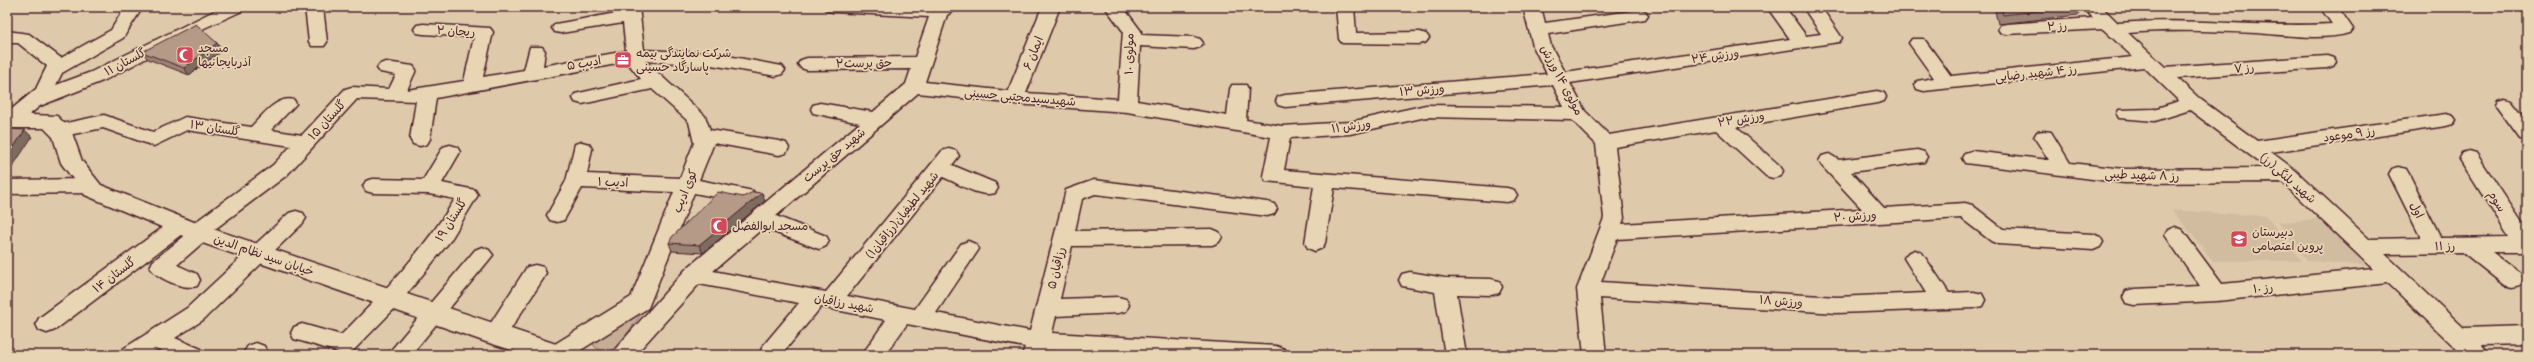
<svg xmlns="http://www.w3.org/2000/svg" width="2534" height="362" font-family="'Patrick Hand','Playpen Sans Arabic',sans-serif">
<rect width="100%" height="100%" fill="#decaab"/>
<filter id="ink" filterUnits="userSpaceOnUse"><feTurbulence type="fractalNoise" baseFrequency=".025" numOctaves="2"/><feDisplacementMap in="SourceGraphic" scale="8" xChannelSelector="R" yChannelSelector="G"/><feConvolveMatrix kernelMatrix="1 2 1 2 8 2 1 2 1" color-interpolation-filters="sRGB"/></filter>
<g filter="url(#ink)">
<g fill="#d1bca0">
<path d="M 2172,210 L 2266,216 L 2302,261 L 2213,261 Z"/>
<path d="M 2321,219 L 2368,266 L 2307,261 L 2278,222 Z"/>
</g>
<path fill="#c6ae95" stroke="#886660" d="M 638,311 L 642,313 L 616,349 L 606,354 L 595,347 L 591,340 Z"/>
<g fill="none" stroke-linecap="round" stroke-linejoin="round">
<defs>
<g id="minor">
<path d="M 125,7 L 143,7 L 123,38 L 62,73 L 56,85 L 91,72 L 222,7 L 245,7 L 242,11 L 200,30 L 105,80 L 40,106 L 18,124 L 7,125 L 7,113 L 36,89 L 47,66 L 18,43 L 7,43 L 7,31 L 29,34 L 61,58 L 111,30 Z"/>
<path d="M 305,7 L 323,7 L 327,42 L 324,46 L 312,46 L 309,42 Z"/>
<path d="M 621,7 L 639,7 L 644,50 L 711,53 L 782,66 L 785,70 L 782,74 L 776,76 L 711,65 L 645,61 L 705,116 L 710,130 L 779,141 L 786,143 L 789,148 L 786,153 L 779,155 L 714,143 L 699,180 L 753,191 L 756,196 L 753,201 L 746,203 L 694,193 L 648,308 L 573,355 L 548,355 L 547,353 L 550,347 L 631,297 L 674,192 L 582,188 L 564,220 L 557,222 L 550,220 L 547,215 L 566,181 L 575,144 L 582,142 L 589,144 L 592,149 L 587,174 L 680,178 L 694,143 L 689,122 L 652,89 L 582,104 L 575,102 L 573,98 L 575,94 L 641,79 L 627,62 L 436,98 L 430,139 L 427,144 L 420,146 L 413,144 L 410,139 L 416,101 L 357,99 L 287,175 L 211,232 L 208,238 L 177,265 L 197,274 L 200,280 L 197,286 C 184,290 157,279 150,267 L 153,261 L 187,234 L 186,231 L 55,330 L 47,333 L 39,330 L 36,324 L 39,318 L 173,220 L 180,218 L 187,220 L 190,226 L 273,165 L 291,146 L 187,130 L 154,146 L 103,128 L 59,137 L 52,136 L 49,131 L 52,126 L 104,115 L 153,132 L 185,117 L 251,127 C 262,116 277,95 294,100 L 296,104 L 271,130 L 302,135 L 345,89 L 352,87 L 389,89 L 396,75 L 380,72 L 377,68 L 380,64 L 386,62 L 413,66 L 416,70 L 407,90 L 464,81 L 474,37 L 423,34 L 417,33 L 414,29 L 417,25 L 423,24 L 490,28 L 493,32 L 483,77 L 524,70 L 530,47 L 542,47 L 545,51 L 543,66 L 626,51 L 623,23 L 561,33 L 555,32 L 552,28 L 555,24 L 561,23 L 622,12 Z"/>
<path d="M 824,7 L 959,7 L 947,15 L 925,82 L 1008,91 L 1042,7 L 1060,7 L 1026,93 L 1118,99 L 1123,31 L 1105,7 L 1123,7 L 1141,31 L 1141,35 L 1194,37 L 1200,39 L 1203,43 L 1200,47 L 1194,49 L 1140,46 L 1137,101 L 1227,116 L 1230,89 L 1232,85 L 1246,85 L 1248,89 L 1246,120 L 1282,126 L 1350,122 L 1426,105 L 1564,107 L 1553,85 L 1285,107 L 1278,105 L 1276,101 L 1278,97 L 1285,95 L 1547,74 L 1533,46 L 1523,7 L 1541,7 L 1545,23 L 1639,10 L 1645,11 L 1648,15 L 1645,19 L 1639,20 L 1548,34 L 1551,46 L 1565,72 L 1790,39 L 1767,7 L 1785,7 L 1806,36 L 1821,34 L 1803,7 L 1821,7 L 1842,38 L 1839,42 L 1570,83 L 1585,111 L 1609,135 L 1877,91 L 1884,93 L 1886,97 L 1884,101 L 1877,103 L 1736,127 L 1780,166 L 1783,171 L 1780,176 L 1773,178 L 1766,176 L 1716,130 L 1615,147 L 1624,218 L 1622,224 L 1862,209 L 1822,166 L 1819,161 L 1822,156 L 1829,154 L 1839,160 L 1917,150 L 1924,152 L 1927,157 L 1924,162 L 1851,172 L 1884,208 L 1965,203 L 1972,205 L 2003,229 L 2093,234 L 2100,237 L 2103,242 L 2100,247 L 2093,250 L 1998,244 L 1991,241 L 1961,218 L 1617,239 L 1601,282 L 1837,297 L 1926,293 L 1904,258 L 1908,253 L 1915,250 L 1922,253 L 1949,293 L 1974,292 L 1982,294 L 1985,300 L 1982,306 L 1974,308 L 1837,313 L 1600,298 L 1606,355 L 1584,355 L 1577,289 L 1604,218 L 1596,144 L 1572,120 L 1426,117 L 1350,134 L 1290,138 L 1284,170 L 1507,188 L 1514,190 L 1517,195 L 1514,200 L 1507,202 L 1334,188 L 1325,243 L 1322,248 L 1315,251 L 1308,248 L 1305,243 L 1314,186 L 1266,181 L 1263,176 L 1271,137 L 1127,112 L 1015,104 L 918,93 L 776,216 L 826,236 L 829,241 L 826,246 L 819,249 L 763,228 L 713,271 L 826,292 L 942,151 L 949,149 L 956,151 L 959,156 L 952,165 L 995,183 L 998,188 L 995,193 C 979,198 958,183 943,177 L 847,296 L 915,309 L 961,244 L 968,241 L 975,244 L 979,249 L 936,313 L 1030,331 L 1066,190 L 1094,180 L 1267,202 L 1274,204 L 1277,209 L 1274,214 L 1267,216 L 1095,194 L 1082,199 L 1075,231 L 1212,229 L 1219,232 L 1222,237 L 1219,242 L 1212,245 L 1072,246 L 1060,299 L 1118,297 L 1126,299 L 1129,305 L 1126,311 L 1118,313 L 1056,316 L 1052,333 L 1276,346 L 1284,349 L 1287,355 L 1128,355 L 1046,350 L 1044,355 L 1022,355 L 1025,347 L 907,324 L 885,355 L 862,355 L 886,320 L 821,307 L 781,355 L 760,355 L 762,347 L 799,303 L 699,284 L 635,355 L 610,355 L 686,269 L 860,123 L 813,113 L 811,109 L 813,105 L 820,103 L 873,112 L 906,84 L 911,69 L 807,70 L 801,68 L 798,64 L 801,60 L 807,58 L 915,57 L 929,17 L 833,12 L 827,11 Z"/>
<path d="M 1336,7 L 1354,7 L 1356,33 L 1420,32 L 1426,34 L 1429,38 L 1426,42 L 1420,44 L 1342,43 L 1339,39 Z"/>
<path d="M 2083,7 L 2102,7 L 2118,23 C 2189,17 2260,28 2332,24 L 2320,7 L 2338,7 L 2353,29 L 2350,33 C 2320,41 2287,35 2256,33 C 2214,31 2171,29 2128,33 L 2165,67 L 2327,56 L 2333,58 L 2336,62 L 2333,66 L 2327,68 L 2177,78 L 2200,99 L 2257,141 L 2446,114 L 2453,116 L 2456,120 L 2453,124 L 2446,126 L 2271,152 L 2295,170 L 2369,239 L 2421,238 L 2389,174 L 2392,169 L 2399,167 L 2406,169 L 2409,174 L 2441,238 L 2509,237 L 2459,158 L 2462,153 L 2469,151 L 2476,153 L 2527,230 L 2527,252 L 2492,252 L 2520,273 L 2523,279 L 2520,285 L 2512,287 L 2504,285 L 2464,253 L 2385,254 L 2464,328 L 2527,326 L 2527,344 L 2482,345 L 2489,355 L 2463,355 L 2388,283 L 2217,301 L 2134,305 L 2126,303 L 2123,297 L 2126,291 L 2134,289 L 2200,286 L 2165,235 L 2168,230 L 2175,227 L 2182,230 L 2222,284 L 2373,269 L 2282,182 L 2124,183 L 1965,163 L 1962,158 L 1965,153 L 1972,151 L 2049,160 L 2034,137 L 2037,132 L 2044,131 L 2051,132 L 2070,163 L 2124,169 L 2267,168 L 2190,110 L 2155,121 L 2119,118 L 2117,114 L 2119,110 L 2154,109 L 2179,101 L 2144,67 L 1924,91 L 1917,89 L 1915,85 L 1917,81 L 1934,78 L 1909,43 L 1912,39 L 1924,39 L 1951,76 L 2133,57 L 2103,29 L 2007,34 L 2001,33 L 1998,29 L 2001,25 L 2007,24 L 2093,18 Z"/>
<path d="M 2505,99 L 2512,101 L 2527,120 L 2527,139 L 2520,138 L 2496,105 L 2498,101 Z"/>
<path d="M 450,145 L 457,147 L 460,152 L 442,183 L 475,190 L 478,195 L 450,241 L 398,305 L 353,351 L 345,354 L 294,339 L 291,333 L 294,327 L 302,324 L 341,335 C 383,293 424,250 455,199 L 429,194 L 373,193 L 366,191 L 363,186 L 366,181 L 373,179 L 423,180 L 443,147 Z"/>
<path d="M 90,179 L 97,181 L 100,186 L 97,191 L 90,193 L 7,194 L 7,180 Z"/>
<path d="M 296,211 L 303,213 L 306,218 L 303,223 L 203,320 L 175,338 L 201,349 L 204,355 L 171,355 L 158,349 L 149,355 L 120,355 L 123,349 L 187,308 L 289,213 Z"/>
<path d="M 482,247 L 489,250 L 493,255 L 489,260 L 411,355 L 387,355 L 475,250 Z"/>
<path d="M 535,265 L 543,267 L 546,273 L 543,279 L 503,341 L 495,344 L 487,341 L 484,335 L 487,329 L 527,267 Z"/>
<path d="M 1410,272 L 1445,278 L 1491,279 L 1499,281 L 1502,287 L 1499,293 L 1491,295 L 1457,294 L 1467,355 L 1445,355 L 1435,292 L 1402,286 L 1399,280 L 1402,274 Z"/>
<path d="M 256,343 L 264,346 L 267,352 L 266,355 L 242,355 L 248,346 Z"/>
</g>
<path id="major" d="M 7,114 L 57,116 L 71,130 L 82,161 L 101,185 L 204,226 L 568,348 L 571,355 L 528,355 L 486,342 L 188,238 L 85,195 L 61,163 L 53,137 L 44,128 L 7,128 Z"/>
</defs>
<use href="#minor" stroke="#4a1f2b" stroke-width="3"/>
<use href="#major" stroke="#4a1f2b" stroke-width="3"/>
<use href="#minor" fill="#e8d5b3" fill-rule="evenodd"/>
<use href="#major" fill="#e8d5b3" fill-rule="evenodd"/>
</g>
<g fill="#9b8474" stroke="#4a1f2b">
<path d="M 473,7 L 507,7 L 505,9 Z"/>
<path d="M 1994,7 L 2082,7 L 2078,15 L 1998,24 Z"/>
<path d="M 217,43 L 222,51 L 189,75 L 148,59 L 142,52 Z"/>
<path d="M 762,193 L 765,201 L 703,253 L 672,251 L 669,243 L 743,197 Z"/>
</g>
<g fill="#7e6c5e" stroke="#4a1f2b">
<path d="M 217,43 L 222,51 L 189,75 L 184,68 Z"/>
<path d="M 25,130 L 32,137 L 11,169 L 7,169 L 7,157 Z"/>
<path d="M 762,193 L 765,201 L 703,253 L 699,245 Z"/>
</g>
<g fill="#b49a87" stroke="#4a1f2b">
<path d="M 2001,7 L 2072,7 L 2003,15 Z"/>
<path d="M 196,24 L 217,43 L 184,68 L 142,52 Z"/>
<path d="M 7,129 L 25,130 L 7,157 Z"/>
<path d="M 718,192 L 743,197 L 753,192 L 762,193 L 699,245 L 669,243 L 672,237 Z"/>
</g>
</g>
<defs>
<symbol id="mosque-square" viewBox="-11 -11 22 22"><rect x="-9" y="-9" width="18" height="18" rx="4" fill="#d1495b" stroke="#e8d5b3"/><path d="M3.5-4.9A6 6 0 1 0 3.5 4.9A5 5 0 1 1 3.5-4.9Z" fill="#fff"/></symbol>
<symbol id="office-square" viewBox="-11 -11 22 22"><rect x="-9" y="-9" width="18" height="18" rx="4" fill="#d1495b" stroke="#e8d5b3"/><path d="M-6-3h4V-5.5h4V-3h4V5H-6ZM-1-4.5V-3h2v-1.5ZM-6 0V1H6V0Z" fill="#fff"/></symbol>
<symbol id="school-square" viewBox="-11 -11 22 22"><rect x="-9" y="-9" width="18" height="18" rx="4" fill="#d1495b" stroke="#e8d5b3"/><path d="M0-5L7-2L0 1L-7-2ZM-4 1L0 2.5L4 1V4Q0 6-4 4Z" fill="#fff"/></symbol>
</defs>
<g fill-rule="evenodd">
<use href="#mosque-square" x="175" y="45" width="20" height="20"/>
<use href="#office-square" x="613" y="50" width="20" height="20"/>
<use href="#mosque-square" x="709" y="216" width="20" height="20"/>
<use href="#school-square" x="2229" y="229" width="20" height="20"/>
</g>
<g text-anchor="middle" stroke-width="3.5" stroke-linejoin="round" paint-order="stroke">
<g font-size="12" fill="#4a1f2b" stroke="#e8d5b3">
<text transform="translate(2057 26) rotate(-3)" y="4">رز ۲</text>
<text transform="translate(456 31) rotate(3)" y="4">ریحان ۲</text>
<text transform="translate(1033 53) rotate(-68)" y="4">ایمان ۶</text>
<text transform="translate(1129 54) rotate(-89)" y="4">مولوی ۱۰</text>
<text transform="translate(1715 56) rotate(-8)" y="4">ورزش ۲۴</text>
<text transform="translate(125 62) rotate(-28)" y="4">گلستان ۱۱</text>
<text transform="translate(584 63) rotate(-10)" y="4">ادیب ۵</text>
<text transform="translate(864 63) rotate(-1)" y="4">حق پرست۲</text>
<text transform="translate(2244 68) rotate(-4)" y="4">رز ۷</text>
<text transform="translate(2036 73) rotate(-6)" y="4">رز ۴ شهید رضایی</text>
<text transform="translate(1562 80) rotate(62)" y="4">مولوی ۱۴ ورزش</text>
<text transform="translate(1422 90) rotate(-5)" y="4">ورزش ۱۳</text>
<text transform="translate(1020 97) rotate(5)" y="4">شهیدسیدمجتبی حسینی</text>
<text transform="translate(1741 119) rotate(-9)" y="4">ورزش ۲۲</text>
<text transform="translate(327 120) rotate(-47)" y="4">گلستان ۱۵</text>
<text transform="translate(1351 126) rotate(-8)" y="4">ورزش ۱۱</text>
<text transform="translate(215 128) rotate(9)" y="4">گلستان ۱۳</text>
<text transform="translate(2349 134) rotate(-8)" y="4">رز ۹ موعود</text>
<text transform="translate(834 155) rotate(-40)" y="4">شهید حق پرست</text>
<text transform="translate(2142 175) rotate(2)" y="4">رز ۸ شهید طیبی</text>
<text transform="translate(2288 178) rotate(41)" y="4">شهید پلنگی(رز)</text>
<text transform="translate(613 182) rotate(2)" y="4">ادیب ۱</text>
<text transform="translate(685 191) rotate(-68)" y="4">کوی ادیب</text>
<text transform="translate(2497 201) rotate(57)" y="4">سوم</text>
<text transform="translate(2417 210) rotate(63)" y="4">اول</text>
<text transform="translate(902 215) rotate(-51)" y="4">شهید لطیفیان(رزاقیان۱)</text>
<text transform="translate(1855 216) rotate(-4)" y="4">ورزش ۲۰</text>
<text transform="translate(451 220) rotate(-58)" y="4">گلستان ۱۹</text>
<text transform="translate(2445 246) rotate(-1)" y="4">رز ۱۱</text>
<text transform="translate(264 255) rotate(19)" y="4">خیابان سید نظام الدین</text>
<text transform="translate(1056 268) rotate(-77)" y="4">رزاقیان ۵</text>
<text transform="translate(114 275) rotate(-37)" y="4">گلستان ۱۴</text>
<text transform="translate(2263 288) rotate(-6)" y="4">رز ۱۰</text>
<text transform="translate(1781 301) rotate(4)" y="4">ورزش ۱۸</text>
<text transform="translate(844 303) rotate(11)" y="4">شهید رزاقیان</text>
</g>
<g font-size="12" fill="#4a1f2b" stroke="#e8d5b3" text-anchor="start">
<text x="198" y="52">مسجد<tspan x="198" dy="14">آذربایجانیها</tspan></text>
<text x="636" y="57">شرکت نمایندگی بیمه<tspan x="636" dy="14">پاسارگاد حسینی</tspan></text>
<text x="732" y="230">مسجد ابوالفضل</text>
<text x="2252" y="236">دبیرستان<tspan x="2252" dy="14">پروین اعتصامی</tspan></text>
</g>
</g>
<rect width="2534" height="362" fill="none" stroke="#e8d5b3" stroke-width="24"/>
<rect x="12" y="12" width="2510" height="338" fill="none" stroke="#4a1f2b" stroke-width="1.5" filter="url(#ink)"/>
</svg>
